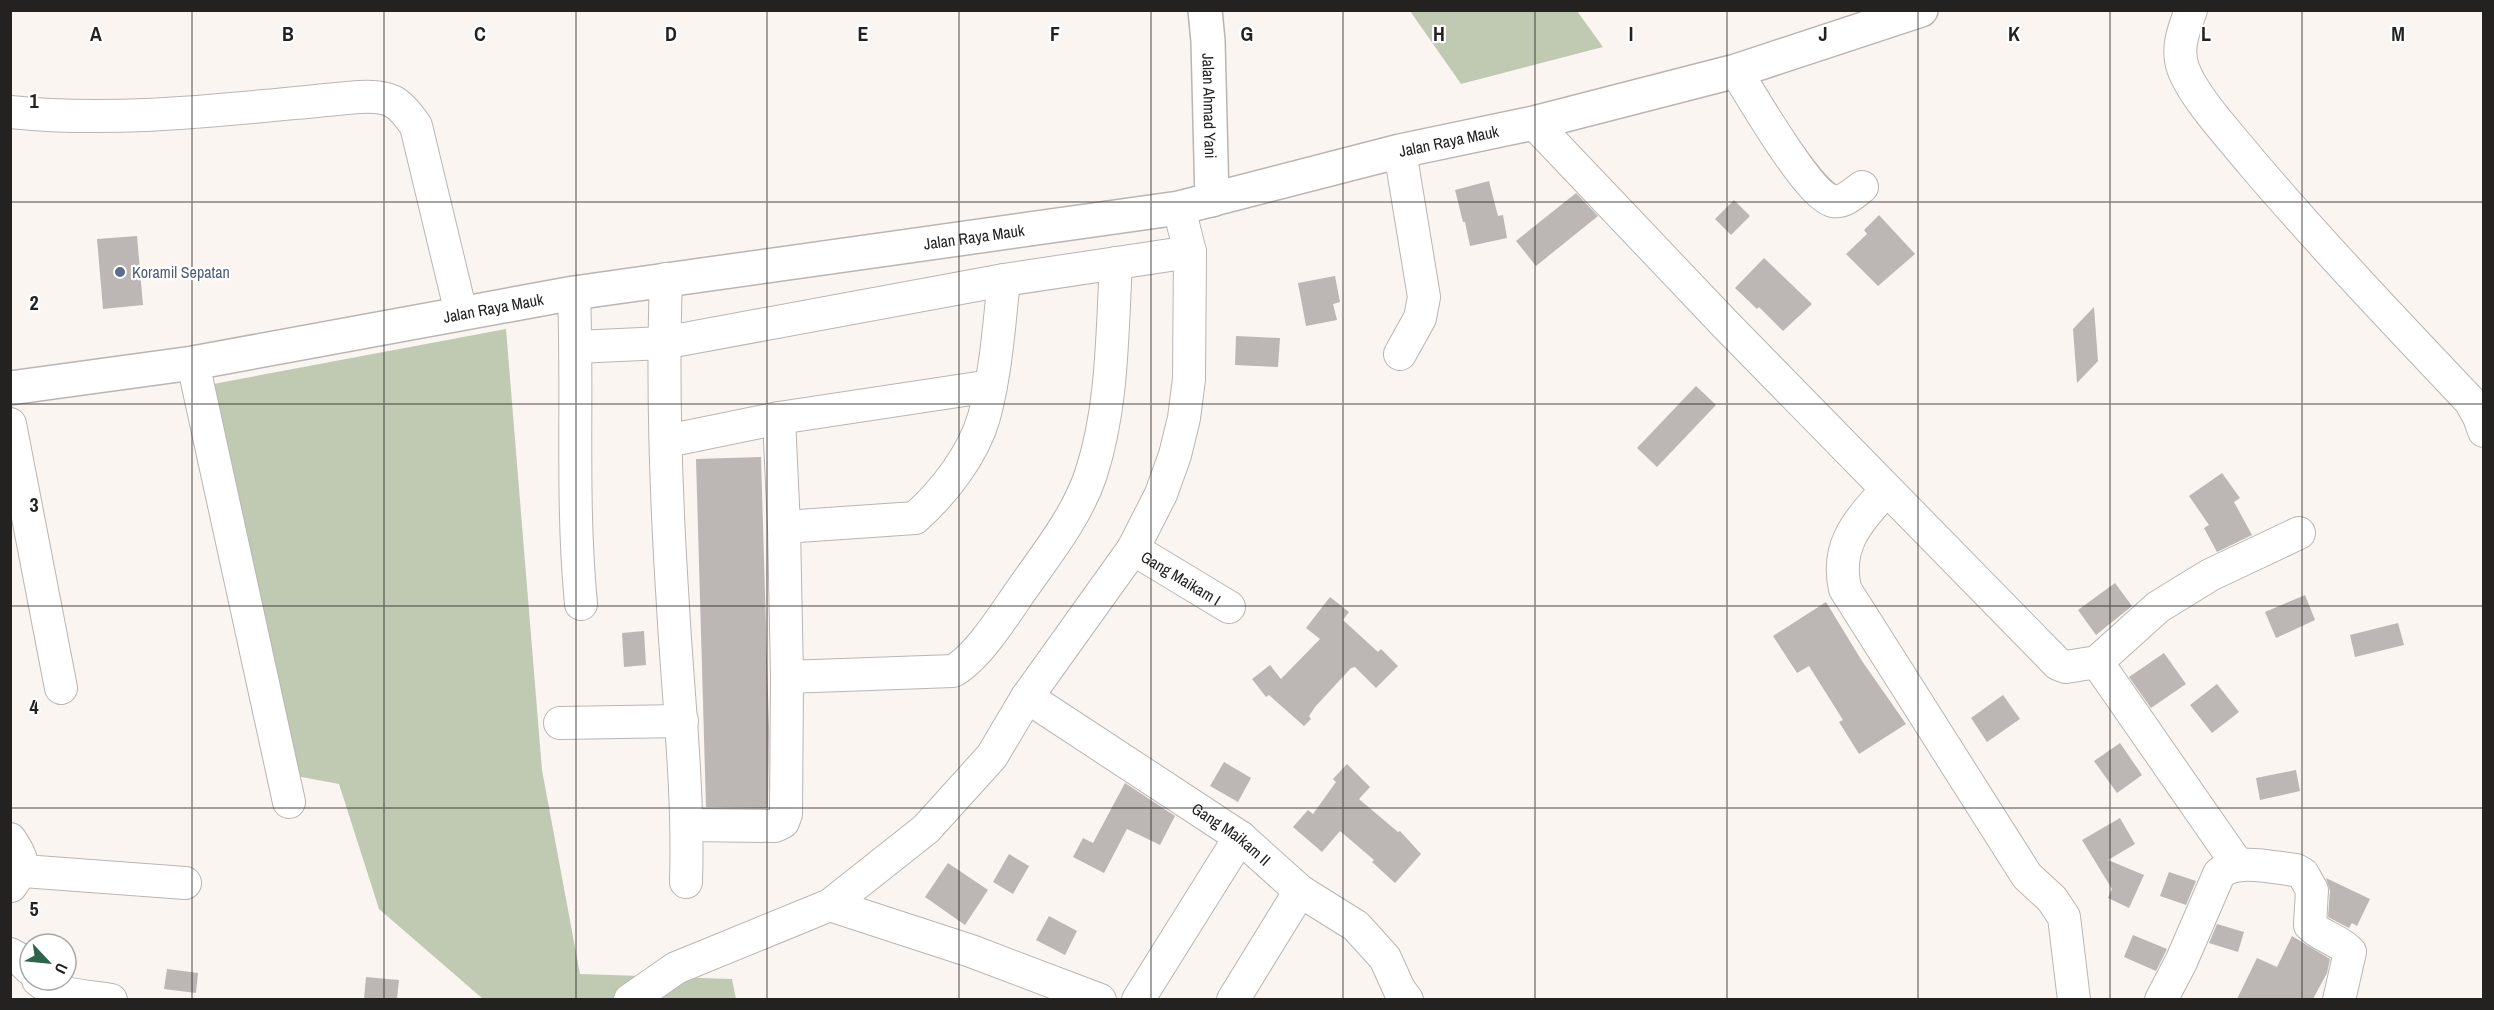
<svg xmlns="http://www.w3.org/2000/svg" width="2494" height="1010" font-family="'Archivo Narrow',sans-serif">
<rect width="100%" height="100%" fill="#fbf5f2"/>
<g fill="#c0cab2">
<path d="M 1410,11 L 1577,11 L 1603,47 L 1461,84 Z"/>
<path d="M 506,329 L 542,770 L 580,974 L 732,979 L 736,999 L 483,999 L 379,909 L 339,784 L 269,771 L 192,388 Z"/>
</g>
<g fill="#bcb6b5">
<path d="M 1489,181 L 1498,216 L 1503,215 L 1507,238 L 1470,246 L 1465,222 L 1463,222 L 1455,190 Z"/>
<path d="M 1576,193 L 1598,216 L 1536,266 L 1516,241 Z"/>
<path d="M 1734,200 L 1750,216 L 1731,235 L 1715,219 Z"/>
<path d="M 1879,215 L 1915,254 L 1878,286 L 1846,254 L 1867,234 L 1864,230 Z"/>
<path d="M 137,236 L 143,305 L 103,309 L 97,239 Z"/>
<path d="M 1764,258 L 1812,304 L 1783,331 L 1759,307 L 1757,309 L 1735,288 Z"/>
<path d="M 1335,276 L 1340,302 L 1333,304 L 1337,320 L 1306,326 L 1298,283 Z"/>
<path d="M 2094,307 L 2098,361 L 2077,383 L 2073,329 Z"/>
<path d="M 1236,336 L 1280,338 L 1278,367 L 1235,365 Z"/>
<path d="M 1696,386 L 1716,405 L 1657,467 L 1637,448 Z"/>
<path d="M 761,457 L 769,728 L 768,808 L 706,807 L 696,459 Z"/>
<path d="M 2222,473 L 2240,498 L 2234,502 L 2252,535 L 2217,552 L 2204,528 L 2209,525 L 2189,496 Z"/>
<path d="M 2115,583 L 2132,606 L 2096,635 L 2078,610 Z"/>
<path d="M 2305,595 L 2315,620 L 2276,638 L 2265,612 Z"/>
<path d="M 1330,597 L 1349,612 L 1343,620 L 1378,652 L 1381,649 L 1398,666 L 1376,688 L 1355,667 L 1351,668 L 1315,707 L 1309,716 L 1311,719 L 1304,726 L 1269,695 L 1266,697 L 1252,679 L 1270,665 L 1281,679 L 1320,639 L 1306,628 Z"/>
<path d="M 1826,602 L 1862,661 L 1906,724 L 1859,754 L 1839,722 L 1843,720 L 1809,666 L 1797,673 L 1773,636 Z"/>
<path d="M 2398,623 L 2404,645 L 2355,657 L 2350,635 Z"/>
<path d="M 644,631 L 646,665 L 624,667 L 622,633 Z"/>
<path d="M 2164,653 L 2186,684 L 2151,708 L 2129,677 Z"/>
<path d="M 2217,684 L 2239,712 L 2212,733 L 2190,705 Z"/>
<path d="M 2003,695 L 2020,719 L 1987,742 L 1971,718 Z"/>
<path d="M 2120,743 L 2142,775 L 2117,793 L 2094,761 Z"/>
<path d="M 1224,762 L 1251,778 L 1238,802 L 1210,786 Z"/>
<path d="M 1347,764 L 1370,787 L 1359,799 L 1398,832 L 1400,831 L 1421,854 L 1395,883 L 1372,862 L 1374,860 L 1340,831 L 1322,852 L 1293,827 L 1308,810 L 1313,814 L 1336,782 L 1333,779 Z"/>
<path d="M 2296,770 L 2300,791 L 2260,800 L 2256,778 Z"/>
<path d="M 1125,783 L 1175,816 L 1160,845 L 1127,829 L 1104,873 L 1073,857 L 1083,838 L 1093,843 Z"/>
<path d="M 2120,818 L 2135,844 L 2108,860 L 2144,875 L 2129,908 L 2108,898 L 2112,889 L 2082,840 Z"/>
<path d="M 1009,854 L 1029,866 L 1013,894 L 993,882 Z"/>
<path d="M 948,863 L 988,890 L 965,925 L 925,897 Z"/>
<path d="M 2169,872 L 2196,881 L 2186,905 L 2160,896 Z"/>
<path d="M 2326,878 L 2370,899 L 2357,926 L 2352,923 L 2349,928 L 2328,917 L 2330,891 Z"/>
<path d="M 1049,916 L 1077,931 L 1065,955 L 1036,940 Z"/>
<path d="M 2217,924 L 2244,932 L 2238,952 L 2209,943 Z"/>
<path d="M 2133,935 L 2167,949 L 2156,971 L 2124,957 Z"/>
<path d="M 2292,936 L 2330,959 L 2327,973 L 2313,999 L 2237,999 L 2257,958 L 2277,967 Z"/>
<path d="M 167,969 L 198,973 L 196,993 L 164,989 Z"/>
<path d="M 366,977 L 399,980 L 397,999 L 364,999 Z"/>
</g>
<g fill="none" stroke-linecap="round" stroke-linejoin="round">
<defs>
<g id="minor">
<path d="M 2191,10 C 2184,29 2176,48 2183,68 C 2193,97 2232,138 2252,163 C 2322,245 2396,323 2470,401 L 2479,417 L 2484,431"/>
<path d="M 1736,71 C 1751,95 1809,196 1833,201 C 1844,203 1854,193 1862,187"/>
<path d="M 10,112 C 126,124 244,107 359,97 C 390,95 399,101 416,126 L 461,313"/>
<path d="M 1534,123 L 1727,326 L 2058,664 L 2066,667 L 2097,662 L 2158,607 L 2210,575 L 2299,533"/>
<path d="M 1400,151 L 1424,297 L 1420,318 L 1400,354"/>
<path d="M 666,279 C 662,388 666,498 673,606 C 678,698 689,790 686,882"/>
<path d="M 574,293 C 578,397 571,500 581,604"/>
<path d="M 576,347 L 663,343 L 1004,280 L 1190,252"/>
<path d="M 193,363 L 289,802"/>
<path d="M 10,424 L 61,688"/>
<path d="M 667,441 L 779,418 L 991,386"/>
<path d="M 1886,490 C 1859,521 1835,544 1845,589 L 2027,876 L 2052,899 L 2064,917 L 2074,1000"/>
<path d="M 784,527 L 915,518 C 944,492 973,455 984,417 C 996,373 999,325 1004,280"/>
<path id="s1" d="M 1133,549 L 1229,607"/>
<path d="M 2097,662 L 2238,865"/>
<path d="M 787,677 L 953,671 C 976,659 1003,617 1018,595 C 1044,557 1076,519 1091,474 C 1113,407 1112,333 1116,263"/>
<path id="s2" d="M 1027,697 L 1240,837 L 1300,891 L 1356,926 L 1385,958 L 1399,989 L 1407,1000"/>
<path d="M 560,723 L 682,721"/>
<path d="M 687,825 L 775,826 L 783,822 L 786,814 L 787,677 L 784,527 L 779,418"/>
<path d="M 10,839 C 24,861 26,865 11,886"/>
<path d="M 10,870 L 185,883"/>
<path d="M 830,905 L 971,951 L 1100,1000"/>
<path d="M 10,954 L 21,960 L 30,969"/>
<path d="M 38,980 C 57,996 88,996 111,1000"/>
<path d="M 630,1000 L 676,968 L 830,905 L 926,829 L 992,756 L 1027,697 L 1133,549 L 1161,494 L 1175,455 L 1184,418 L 1189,379 L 1190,252 L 1179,208"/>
<path d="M 1138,1000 L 1240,837"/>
<path d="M 1233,1000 L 1300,891"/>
<path d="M 2161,1000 L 2181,962 L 2219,874 C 2236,857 2274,868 2296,870 L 2303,874 L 2312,890 L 2310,925 C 2321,937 2340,940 2350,952 L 2339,1000"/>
</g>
<g id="tertiary">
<path id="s3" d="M 1205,10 L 1208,41 L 1212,200"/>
</g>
<g id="primary">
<path id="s4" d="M 10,388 L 193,363 L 574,293 L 1179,208 L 1400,151 L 1534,123 L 1736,71 L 1921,10"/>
</g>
</defs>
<use href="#minor" stroke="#bab5b2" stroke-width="34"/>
<use href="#tertiary" stroke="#bab5b2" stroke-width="36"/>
<use href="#primary" stroke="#bab5b2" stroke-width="36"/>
<use href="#minor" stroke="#fff" stroke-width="32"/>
<use href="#tertiary" stroke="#fff" stroke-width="33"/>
<use href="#primary" stroke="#fff" stroke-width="33"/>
</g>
<path fill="none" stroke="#242221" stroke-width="1.5" stroke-opacity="0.55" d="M 192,10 L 192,1000M 384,10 L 384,1000M 576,10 L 576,1000M 767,10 L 767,1000M 959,10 L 959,1000M 1151,10 L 1151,1000M 1343,10 L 1343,1000M 1535,10 L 1535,1000M 1727,10 L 1727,1000M 1918,10 L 1918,1000M 2110,10 L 2110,1000M 2302,10 L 2302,1000M 10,202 L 2484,202M 10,404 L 2484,404M 10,606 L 2484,606M 10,808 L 2484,808"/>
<circle fill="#5c6f8a" stroke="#fff" stroke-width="2" cx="120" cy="272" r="6"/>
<g text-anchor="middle" stroke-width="4.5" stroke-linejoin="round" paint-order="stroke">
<g font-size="16" fill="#242221" stroke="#fff">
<text dy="6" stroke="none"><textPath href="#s3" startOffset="96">Jalan Ahmad Yani</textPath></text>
<text dy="6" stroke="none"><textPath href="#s4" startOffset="1461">Jalan Raya Mauk</textPath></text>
<text dy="6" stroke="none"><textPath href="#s4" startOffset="976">Jalan Raya Mauk</textPath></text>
<text dy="6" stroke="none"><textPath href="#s4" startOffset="490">Jalan Raya Mauk</textPath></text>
<text dy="6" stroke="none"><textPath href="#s1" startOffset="56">Gang Maikam I</textPath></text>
<text dy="6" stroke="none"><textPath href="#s2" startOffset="246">Gang Maikam II</textPath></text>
</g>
<g font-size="16" fill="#4e5e75" stroke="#fff" text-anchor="start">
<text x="132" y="278">Koramil Sepatan</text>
</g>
</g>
<g font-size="20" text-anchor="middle" font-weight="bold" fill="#242221" stroke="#fff" stroke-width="4.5" stroke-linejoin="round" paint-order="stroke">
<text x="96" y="41">A</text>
<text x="288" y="41">B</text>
<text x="480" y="41">C</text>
<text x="671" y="41">D</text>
<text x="863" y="41">E</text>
<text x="1055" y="41">F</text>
<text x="1247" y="41">G</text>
<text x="1439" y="41">H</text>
<text x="1631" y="41">I</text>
<text x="1823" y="41">J</text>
<text x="2014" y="41">K</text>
<text x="2206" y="41">L</text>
<text x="2398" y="41">M</text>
<text x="34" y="108">1</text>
<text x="34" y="310">2</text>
<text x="34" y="512">3</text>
<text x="34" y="714">4</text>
<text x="34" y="916">5</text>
</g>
<rect width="2494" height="1010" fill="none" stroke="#242221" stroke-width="24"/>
<g transform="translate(48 962) rotate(116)"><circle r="28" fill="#ffffff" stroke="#a7a7a6" stroke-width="1.5"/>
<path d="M0-4.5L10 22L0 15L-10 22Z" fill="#2d654c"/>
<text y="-9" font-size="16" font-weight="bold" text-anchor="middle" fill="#242221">U</text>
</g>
</svg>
